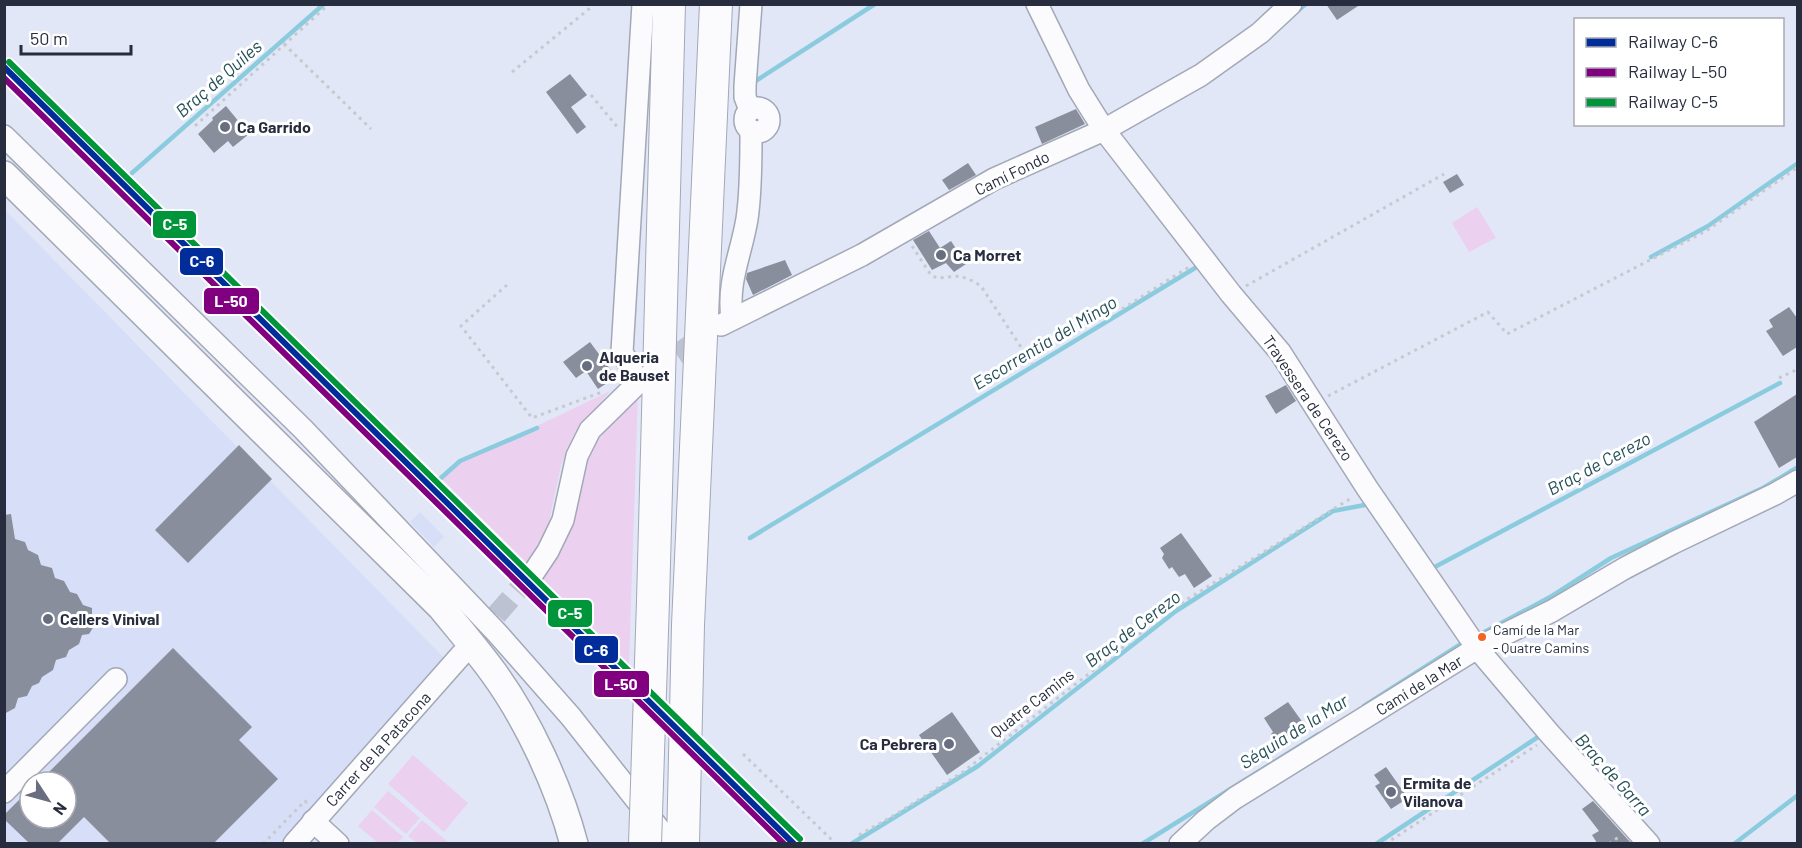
<svg xmlns="http://www.w3.org/2000/svg" width="1802" height="848" font-family="Barlow,sans-serif">
<rect width="100%" height="100%" fill="#e2e7f7"/>
<g fill="#d7dff8" fill-rule="evenodd">
<path d="M 4,209 L 455,669 L 297,843 L 5,843 ZM 30,782 L 66,782 L 66,818 L 30,818 Z"/>
<path d="M 420,512 L 444,537 L 434,547 L 410,522 Z"/>
</g>
<g fill="#ebd0f0">
<path d="M 1477,207 L 1496,238 L 1469,252 L 1452,223 Z"/>
<path d="M 610,391 L 573,437 L 561,465 L 547,531 L 528,564 L 439,476 L 460,459 L 537,426 Z"/>
<path d="M 638,394 L 629,664 L 543,579 L 563,547 L 576,499 L 587,449 Z"/>
<path d="M 413,755 L 468,803 L 444,832 L 388,784 Z"/>
<path d="M 388,791 L 420,818 L 406,834 L 374,807 Z"/>
<path d="M 372,810 L 403,837 L 397,843 L 378,843 L 358,826 Z"/>
<path d="M 422,820 L 449,843 L 417,843 L 408,836 Z"/>
</g>
<g fill="none" stroke-linecap="round" stroke-linejoin="round">
<g stroke="#8accdd" stroke-width="4.5">
<path d="M 1296,12 L 1306,4"/>
<path d="M 751,84 L 875,4"/>
<path d="M 132,173 L 324,4"/>
<path d="M 1651,257 L 1708,226 L 1798,163"/>
<path d="M 441,478 L 460,461 L 537,428"/>
<path d="M 750,538 L 1200,265 L 1201,267"/>
<path d="M 1431,569 L 1780,383"/>
<path d="M 1477,636 L 1552,596 L 1611,558 L 1763,488 L 1798,467"/>
<path d="M 1364,706 L 1461,644"/>
<path d="M 851,844 L 978,766 L 1176,611 L 1333,511 L 1370,504"/>
<path d="M 1142,844 L 1319,734"/>
<path d="M 1376,844 L 1541,735"/>
<path d="M 1734,844 L 1798,795"/>
</g>
</g>
<g fill="#898e9c">
<path d="M 1326,4 L 1361,4 L 1337,20 Z"/>
<path d="M 570,74 L 587,95 L 571,107 L 586,127 L 577,134 L 546,92 Z"/>
<path d="M 226,106 L 249,134 L 233,147 L 228,141 L 214,153 L 198,134 L 213,120 L 212,118 Z"/>
<path d="M 1076,109 L 1085,124 L 1042,144 L 1035,127 Z"/>
<path d="M 968,163 L 976,175 L 949,190 L 942,180 Z"/>
<path d="M 1457,174 L 1464,185 L 1450,193 L 1443,182 Z"/>
<path d="M 929,231 L 940,248 L 951,241 L 966,264 L 954,272 L 946,263 L 932,270 L 913,240 Z"/>
<path d="M 785,260 L 792,275 L 753,295 L 746,279 L 747,273 Z"/>
<path d="M 1789,307 L 1797,318 L 1797,347 L 1783,356 L 1766,331 L 1773,327 L 1769,320 Z"/>
<path d="M 590,342 L 616,377 L 598,389 L 586,371 L 576,378 L 563,362 Z"/>
<path d="M 1286,385 L 1296,401 L 1276,414 L 1265,396 Z"/>
<path d="M 1797,394 L 1797,457 L 1779,468 L 1754,422 Z"/>
<path d="M 239,445 L 272,479 L 188,563 L 155,530 Z"/>
<path d="M 11,514 L 15,539 L 25,542 L 28,550 L 38,555 L 41,565 L 52,568 L 55,578 L 64,581 L 70,592 L 77,594 L 83,605 L 92,608 L 92,621 L 94,626 L 89,634 L 82,635 L 79,644 L 69,650 L 66,657 L 56,660 L 53,670 L 42,677 L 39,683 L 32,686 L 27,696 L 18,698 L 15,708 L 4,714 L 4,515 Z"/>
<path d="M 1181,533 L 1212,576 L 1194,588 L 1185,574 L 1179,577 L 1172,567 L 1169,569 L 1162,558 L 1164,554 L 1160,548 Z"/>
<path d="M 173,648 L 252,727 L 239,740 L 278,779 L 214,843 L 110,843 L 84,817 L 58,843 L 29,843 L 5,820 L 5,814 L 30,789 L 30,818 L 66,818 L 66,782 L 39,782 Z"/>
<path d="M 1288,702 L 1306,727 L 1279,745 L 1271,734 L 1273,732 L 1264,718 Z"/>
<path d="M 952,712 L 980,752 L 947,775 L 919,735 Z"/>
<path d="M 1386,767 L 1408,798 L 1391,809 L 1375,786 L 1380,783 L 1374,775 Z"/>
<path d="M 1593,801 L 1631,843 L 1597,843 L 1592,835 L 1599,831 L 1582,809 Z"/>
</g>
<g fill="none" stroke-linecap="round" stroke-linejoin="round">
<g stroke="#bdc2d2" stroke-width="21" stroke-dasharray="21 10" stroke-linecap="butt">
<path d="M 651,372 L 707,334"/>
<path d="M 476,638 L 534,572"/>
</g>
<defs>
<g id="minor">
<path d="M 1037,4 L 1079,90 L 1104,130 L 1231,294 L 1280,352 L 1367,488 L 1477,648 L 1549,733 L 1649,844"/>
<circle cx="757" cy="120" r="12"/>
<path d="M 750,110 L 745,97 L 745,86 L 751,4"/>
<path d="M 4,136 L 303,429 L 498,634 L 571,717 L 671,844"/>
<path d="M 732,319 C 727,281 741,255 747,219 C 751,192 751,164 751,136 L 753,131"/>
<path d="M 721,325 L 862,255 L 994,179 L 1104,130 L 1201,75 L 1260,33 L 1291,4"/>
<path d="M 638,381 L 622,352 L 643,4"/>
<path d="M 534,572 L 548,551 L 563,520 L 577,456 L 590,430 L 643,378"/>
<path d="M 4,792 L 116,679"/>
<path d="M 313,821 L 338,844"/>
<path d="M 294,844 L 462,654"/>
<path d="M 1180,844 L 1206,820 L 1235,798 L 1477,648 L 1552,611 L 1625,568 L 1673,543 L 1775,494 L 1798,481"/>
</g>
<path id="major" d="M 4,175 L 441,607 C 459,629 477,650 493,672 C 528,720 559,787 574,844"/>
<g id="highway">
<path d="M 653,601 L 669,4"/>
<path d="M 683,844 L 688,625 L 716,4"/>
</g>
</defs>
<use href="#minor" stroke="#a3a8b7" stroke-width="24"/>
<use href="#major" stroke="#a3a8b7" stroke-width="30"/>
<use href="#highway" stroke="#a3a8b7" stroke-width="34"/>
<g stroke="#c7c9cf" stroke-width="3" stroke-dasharray="3 4.5" stroke-linecap="butt">
<path d="M 284,44 L 371,129"/>
<path d="M 512,72 L 595,4"/>
<path d="M 591,95 L 619,129"/>
<path d="M 195,126 L 329,4"/>
<path d="M 912,246 L 931,275 L 937,278 L 960,276 L 973,281 L 981,286 L 1032,364"/>
<path d="M 507,285 L 461,326 L 532,418 L 602,392"/>
<path d="M 1246,286 L 1444,174"/>
<path d="M 1122,309 L 1189,267"/>
<path d="M 1779,378 L 1798,369"/>
<path d="M 1328,396 L 1488,312 L 1507,334 L 1706,231 L 1798,167"/>
<path d="M 743,754 L 836,844"/>
<path d="M 859,835 L 893,816 L 963,772 L 1173,608 L 1353,497"/>
<path d="M 263,844 L 305,801 L 308,804"/>
<path d="M 1385,844 L 1537,745"/>
<path d="M 1609,844 L 1620,836"/>
</g>
<use href="#minor" stroke="#fbfbfe" stroke-width="21"/>
<use href="#major" stroke="#fbfbfe" stroke-width="27"/>
<use href="#highway" stroke="#fbfbfe" stroke-width="32"/>
<defs>
<path id="highway-bridge" d="M 645,844 L 653,601"/>
</defs>
<use href="#highway-bridge" stroke="#a3a8b7" stroke-width="34" stroke-linecap="butt"/>
<use href="#highway-bridge" stroke="#fbfbfe" stroke-width="32"/>
<defs>
<path id="rail-1" d="M 4,67 L 794,844"/>
<path id="rail-2" d="M 4,78 L 784,844"/>
<path id="rail-3" d="M 9,62 L 800,839"/>
</defs>
<use href="#rail-1" stroke="#fff" stroke-width="10"/>
<use href="#rail-2" stroke="#fff" stroke-width="10"/>
<use href="#rail-3" stroke="#fff" stroke-width="10"/>
<use href="#rail-1" stroke="#002d9a" stroke-width="6"/>
<use href="#rail-2" stroke="#800080" stroke-width="6"/>
<use href="#rail-3" stroke="#00953b" stroke-width="6"/>
</g>
<g fill="#686e7f" stroke="#fff" stroke-width="2">
<circle cx="225" cy="127" r="6"/>
<circle cx="941" cy="255" r="6"/>
<circle cx="587" cy="366" r="6"/>
<circle cx="48" cy="619" r="6"/>
<circle cx="949" cy="744" r="6"/>
<circle cx="1391" cy="792" r="6"/>
</g>
<circle fill="#f26522" stroke="#fff" stroke-width="2" cx="1482" cy="637" r="5"/>
<g text-anchor="middle" stroke-width="6" stroke-linejoin="round" paint-order="stroke">
<g font-size="14" fill="#272d3e" stroke="#fff" text-anchor="start">
<text x="1493" y="635">Camí de la Mar<tspan x="1493" dy="18">- Quatre Camins</tspan></text>
</g>
<g font-size="16" font-weight="bold" fill="#272d3e" stroke="#fff" text-anchor="start">
<text x="237" y="133">Ca Garrido</text>
<text x="953" y="261">Ca Morret</text>
<text x="599" y="363">Alqueria<tspan x="599" dy="18">de Bauset</tspan></text>
<text x="60" y="625">Cellers Vinival</text>
<text x="937" y="750" text-anchor="end">Ca Pebrera</text>
<text x="1403" y="789">Ermita de<tspan x="1403" dy="18">Vilanova</tspan></text>
</g>
<g font-size="16" fill="#272d3e" stroke="#fff">
<text transform="translate(1012 173) rotate(-26)" y="6">Camí Fondo</text>
<text transform="translate(1308 398) rotate(56)" y="6">Travessera de Cerezo</text>
<text transform="translate(1419 685) rotate(-32)" y="6">Camí de la Mar</text>
<text transform="translate(1032 703) rotate(-38)" y="6">Quatre Camins</text>
<text transform="translate(378 749) rotate(-48)" y="6">Carrer de la Patacona</text>
</g>
<g font-size="18" font-style="italic" fill="#254f57" stroke="#fff">
<text transform="translate(219 79) rotate(-41)" y="6">Braç de Quiles</text>
<text transform="translate(1045 343) rotate(-31)" y="6">Escorrentia del Mingo</text>
<text transform="translate(1599 464) rotate(-28)" y="6">Braç de Cerezo</text>
<text transform="translate(1133 629) rotate(-37)" y="6">Braç de Cerezo</text>
<text transform="translate(1294 732) rotate(-32)" y="6">Séquia de la Mar</text>
<text transform="translate(1613 775) rotate(48)" y="6">Braç de Garra</text>
</g>
</g>
<g stroke="#fff" stroke-width="2">
<rect x="152" y="210" width="45" height="29" rx="6" fill="#00953b"/>
<rect x="179" y="247" width="45" height="29" rx="6" fill="#002d9a"/>
<rect x="203" y="287" width="57" height="28" rx="6" fill="#800080"/>
<rect x="547" y="599" width="46" height="29" rx="6" fill="#00953b"/>
<rect x="574" y="635" width="45" height="29" rx="6" fill="#002d9a"/>
<rect x="593" y="670" width="57" height="28" rx="6" fill="#800080"/>
</g>
<g font-size="16" text-anchor="middle" font-weight="bold" fill="#fff">
<text x="175" y="230">C-5</text>
<text x="202" y="267">C-6</text>
<text x="231" y="307">L-50</text>
<text x="570" y="619">C-5</text>
<text x="596" y="656">C-6</text>
<text x="621" y="690">L-50</text>
</g>
<rect width="1802" height="848" fill="none" stroke="#272d3e" stroke-width="12"/>
<rect x="1574" y="18" width="210" height="108" fill="#ffffff" stroke="#a9abb2" stroke-width="1.5"/>
<rect x="1586" y="38" width="30" height="9" fill="#002d9a" stroke="#a9abb2" stroke-width="1.5"/>
<text x="1628" y="48" font-size="18" fill="#272d3e">Railway C-6</text>
<rect x="1586" y="68" width="30" height="9" fill="#800080" stroke="#a9abb2" stroke-width="1.5"/>
<text x="1628" y="78" font-size="18" fill="#272d3e">Railway L-50</text>
<rect x="1586" y="98" width="30" height="9" fill="#00953b" stroke="#a9abb2" stroke-width="1.5"/>
<text x="1628" y="108" font-size="18" fill="#272d3e">Railway C-5</text>
<g transform="translate(48 800) rotate(126)"><circle r="28" fill="#ffffff" stroke="#a9abb2" stroke-width="1.5"/>
<path d="M0-4.5L10 22L0 15L-10 22Z" fill="#686e7f"/>
<text y="-9" font-size="16" font-weight="bold" text-anchor="middle" fill="#272d3e">N</text>
</g>
<path d="M21 45v9h110v-9" fill="none" stroke="#272d3e" stroke-width="3"/>
<text x="30" y="45" font-size="18" fill="#272d3e" stroke="#ffffff" stroke-width="4.5" paint-order="stroke">50 m</text>
</svg>
